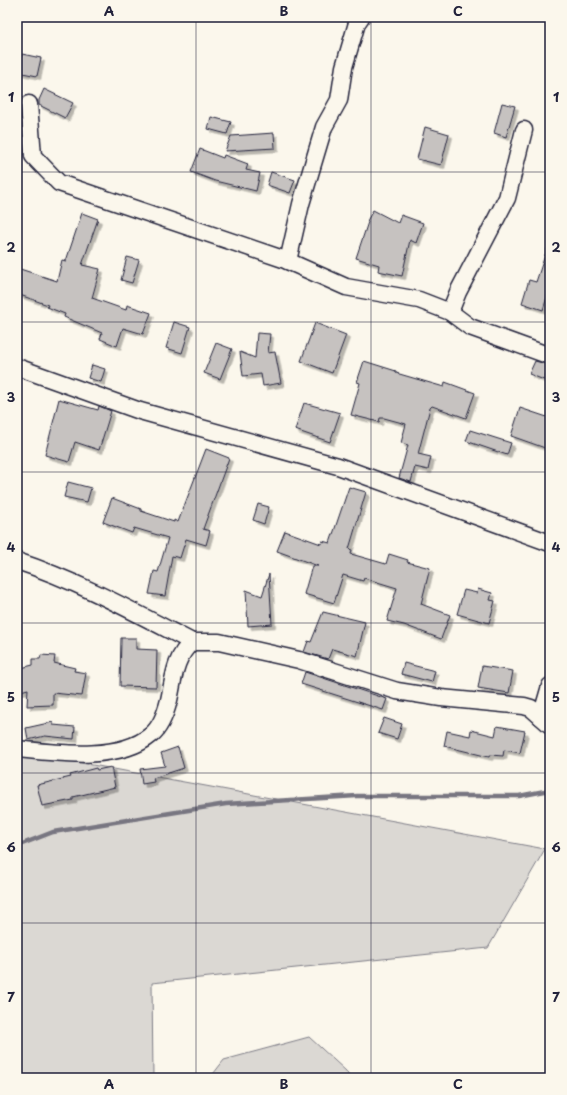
<svg xmlns="http://www.w3.org/2000/svg" width="567" height="1095" font-family="'Playpen Sans',sans-serif">
<defs>
<filter id="shadow"><feDropShadow dx="3.5" dy="3.5" stdDeviation="0" flood-color="#0004"/></filter>
</defs>
<rect width="100%" height="100%" fill="#fbf7ec"/>
<filter id="ink" filterUnits="userSpaceOnUse"><feTurbulence type="fractalNoise" baseFrequency=".025" numOctaves="2"/><feDisplacementMap in="SourceGraphic" scale="8" xChannelSelector="R" yChannelSelector="G"/><feConvolveMatrix kernelMatrix="1 2 1 2 8 2 1 2 1" color-interpolation-filters="sRGB"/></filter>
<g filter="url(#ink)">
<g fill="#dbd8d3" stroke="#7e7d87">
<path d="M 17,751 L 545,849 L 488,948 L 152,983 L 153,1078 L 17,1078 Z"/>
<path d="M 309,1037 L 346,1071 L 350,1078 L 210,1078 L 224,1060 Z"/>
</g>
<g fill="none" stroke-linecap="round" stroke-linejoin="round">
<path stroke="#787681" stroke-width="4.5" d="M 17,846 L 53,832 L 226,804 L 357,796 L 519,796 L 550,790"/>
</g>
<g fill="#c6c2c0" stroke="#22223b" filter="url(#shadow)">
<path d="M 22,54 L 41,58 L 37,76 L 18,72 Z"/>
<path d="M 44,89 L 73,103 L 65,118 L 39,105 L 39,100 Z"/>
<path d="M 502,103 L 515,106 L 506,137 L 494,133 Z"/>
<path d="M 211,117 L 231,122 L 227,134 L 208,129 Z"/>
<path d="M 425,127 L 449,134 L 441,165 L 417,159 Z"/>
<path d="M 274,133 L 275,148 L 225,151 L 231,136 Z"/>
<path d="M 200,149 L 223,158 L 224,155 L 248,164 L 246,170 L 260,173 L 256,191 L 215,181 L 191,172 Z"/>
<path d="M 271,172 L 295,180 L 290,193 L 267,185 Z"/>
<path d="M 373,210 L 398,223 L 401,215 L 423,223 L 416,243 L 410,240 L 402,276 L 378,271 L 379,265 L 356,258 L 368,222 L 367,221 Z"/>
<path d="M 82,213 L 98,219 L 82,265 L 100,269 L 92,298 L 126,310 L 127,305 L 151,313 L 143,334 L 123,328 L 117,346 L 100,339 L 102,333 L 64,317 L 65,314 L 47,307 L 48,305 L 17,294 L 17,268 L 57,281 L 62,260 L 66,261 Z"/>
<path d="M 548,246 L 550,247 L 550,287 L 543,310 L 522,303 L 529,280 L 536,282 Z"/>
<path d="M 127,257 L 139,260 L 132,283 L 121,280 Z"/>
<path d="M 174,322 L 190,327 L 182,353 L 166,348 Z"/>
<path d="M 315,323 L 346,335 L 332,373 L 301,361 Z"/>
<path d="M 257,333 L 270,334 L 268,353 L 275,352 L 281,383 L 263,386 L 261,374 L 243,376 L 240,352 L 255,358 Z"/>
<path d="M 216,343 L 232,349 L 220,379 L 204,373 Z"/>
<path d="M 364,361 L 396,371 L 396,373 L 444,387 L 445,382 L 475,393 L 466,418 L 432,406 L 430,408 L 418,454 L 431,457 L 428,470 L 415,467 L 411,482 L 399,478 L 408,445 L 401,443 L 406,424 L 384,418 L 380,418 L 379,422 L 351,415 L 360,383 L 357,382 Z"/>
<path d="M 535,361 L 550,365 L 544,380 L 529,374 Z"/>
<path d="M 92,365 L 105,369 L 101,382 L 88,378 Z"/>
<path d="M 59,399 L 98,410 L 99,406 L 111,411 L 99,450 L 75,442 L 69,462 L 45,455 Z"/>
<path d="M 304,403 L 340,413 L 330,442 L 295,430 Z"/>
<path d="M 520,408 L 550,418 L 550,431 L 545,448 L 511,436 Z"/>
<path d="M 470,430 L 511,443 L 507,455 L 466,441 Z"/>
<path d="M 206,449 L 229,458 L 203,529 L 210,531 L 206,545 L 186,539 L 180,558 L 172,556 L 165,596 L 149,594 L 154,571 L 158,572 L 168,538 L 134,528 L 132,533 L 103,522 L 112,498 L 141,509 L 141,511 L 174,522 L 174,520 L 178,522 Z"/>
<path d="M 68,482 L 91,488 L 87,502 L 64,497 Z"/>
<path d="M 349,487 L 366,492 L 349,549 L 352,550 L 351,554 L 386,564 L 389,554 L 408,560 L 407,562 L 430,568 L 421,604 L 450,615 L 441,639 L 404,625 L 387,621 L 397,588 L 364,578 L 363,581 L 343,575 L 334,603 L 304,594 L 312,566 L 318,566 L 277,551 L 285,531 L 321,544 L 322,541 L 330,543 Z"/>
<path d="M 258,504 L 269,507 L 264,524 L 253,520 Z"/>
<path d="M 269,574 L 272,624 L 248,626 L 246,590 L 262,596 Z"/>
<path d="M 478,589 L 492,593 L 490,600 L 495,601 L 489,623 L 457,614 L 464,590 L 477,593 Z"/>
<path d="M 323,612 L 365,622 L 357,656 L 332,649 L 328,659 L 304,652 L 308,641 L 311,642 Z"/>
<path d="M 121,638 L 136,638 L 136,649 L 157,650 L 156,687 L 120,686 Z"/>
<path d="M 41,655 L 55,656 L 54,663 L 75,668 L 74,671 L 86,673 L 82,696 L 53,693 L 53,705 L 27,706 L 28,689 L 17,692 L 17,669 L 33,665 L 33,659 L 40,659 Z"/>
<path d="M 404,663 L 435,671 L 432,682 L 401,674 Z"/>
<path d="M 482,666 L 513,671 L 509,693 L 478,688 Z"/>
<path d="M 305,672 L 387,699 L 383,710 L 301,684 Z"/>
<path d="M 384,718 L 402,724 L 397,739 L 378,733 Z"/>
<path d="M 53,722 L 53,725 L 75,727 L 74,739 L 45,736 L 28,740 L 26,728 Z"/>
<path d="M 497,726 L 525,731 L 520,753 L 504,750 L 503,756 L 490,755 L 489,757 L 444,746 L 447,731 L 470,736 L 471,730 L 495,736 Z"/>
<path d="M 178,747 L 184,768 L 153,778 L 154,782 L 142,784 L 140,769 L 165,766 L 161,753 Z"/>
<path d="M 111,767 L 115,787 L 73,797 L 73,800 L 42,806 L 37,785 L 71,777 L 70,775 L 96,768 L 97,770 Z"/>
</g>
<g fill="none" stroke-linecap="round" stroke-linejoin="round">
<defs>
<g id="minor">
<path d="M 29,104 L 33,156 L 59,183 L 283,259 L 346,287 L 419,300 L 450,312 L 470,327 L 550,356"/>
<path d="M 288,261 L 301,204 L 324,127 L 339,100 L 344,67 L 357,23 L 361,17"/>
<path d="M 450,312 L 458,292 L 507,198 L 524,130"/>
<path d="M 17,367 L 140,411 L 338,466 L 550,543"/>
<path d="M 17,561 C 78,581 136,613 192,642"/>
<path d="M 541,717 L 550,686"/>
<path d="M 17,749 C 56,753 119,762 151,735 C 161,727 166,712 169,700 C 174,678 174,658 192,642 L 219,642 L 299,660 L 397,691 L 441,698 L 524,706 L 531,708 L 550,725"/>
</g>
</defs>
<use href="#minor" stroke="#22223b" stroke-width="19"/>
<use href="#minor" stroke="#fbf7ec" stroke-width="16"/>
</g>
</g>
<path fill="none" stroke="#22223b" stroke-width="1" stroke-opacity="0.55" d="M 196,17 L 196,1078M 371,17 L 371,1078M 17,172 L 550,172M 17,322 L 550,322M 17,472 L 550,472M 17,623 L 550,623M 17,773 L 550,773M 17,923 L 550,923"/>
<rect width="567" height="1095" fill="none" stroke="#fbf7ec" stroke-width="44"/>
<rect x="22" y="22" width="523" height="1051" fill="none" stroke="#22223b" stroke-width="1.5"/>
<g font-size="13" text-anchor="middle" font-weight="bold" fill="#22223b">
<text x="109" y="16">A</text>
<text x="284" y="16">B</text>
<text x="458" y="16">C</text>
<text x="11" y="102">1</text>
<text x="556" y="102">1</text>
<text x="11" y="252">2</text>
<text x="556" y="252">2</text>
<text x="11" y="402">3</text>
<text x="556" y="402">3</text>
<text x="11" y="552">4</text>
<text x="556" y="552">4</text>
<text x="11" y="702">5</text>
<text x="556" y="702">5</text>
<text x="11" y="852">6</text>
<text x="556" y="852">6</text>
<text x="11" y="1002">7</text>
<text x="556" y="1002">7</text>
<text x="109" y="1089">A</text>
<text x="284" y="1089">B</text>
<text x="458" y="1089">C</text>
</g>
</svg>
